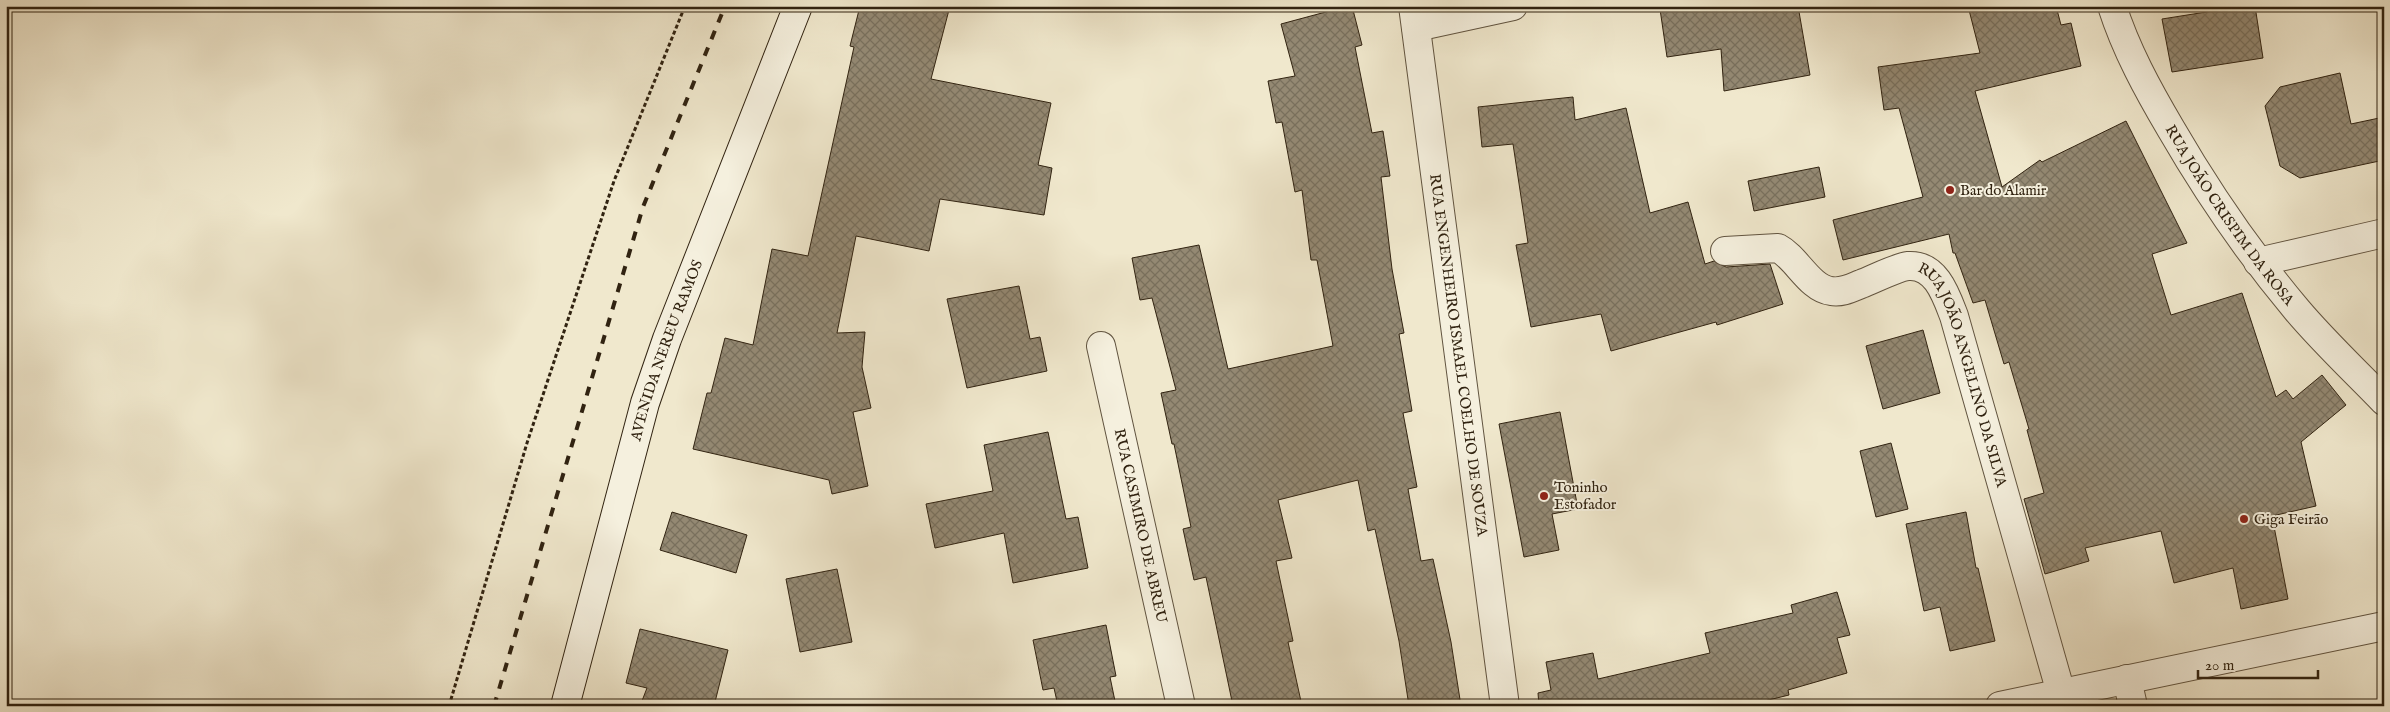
<svg xmlns="http://www.w3.org/2000/svg" width="2390" height="712" font-family="'IM FELL English',serif">
<defs>
<pattern id="building-cross-hatch" width="8" height="8" patternUnits="userSpaceOnUse" patternTransform="scale(1.25)"><rect width="8" height="8" fill="#948973"/><path d="M0 0l8 8M0 8l8-8" fill="none" stroke="#79705d"/></pattern>
</defs>
<rect width="100%" height="100%" fill="#f0e8cd"/>
<filter id="stains"><feTurbulence type="fractalNoise" baseFrequency=".004" numOctaves="4"/><feColorMatrix values="0 0 0 0 .2 0 0 0 0 .09 0 0 0 0 .02 0 0 0 .5 -.17"/></filter>
<radialGradient id="worn" r=".72"><stop offset=".6" stop-color="#630" stop-opacity="0"/><stop offset="1" stop-color="#630" stop-opacity=".3"/></radialGradient>
<g fill="url(#building-cross-hatch)" stroke="#312311">
<path d="M 860,6 L 950,6 L 931,79 L 1051,103 L 1038,165 L 1052,168 L 1044,215 L 940,199 L 929,251 L 856,236 L 837,333 L 865,332 L 862,367 L 871,408 L 853,412 L 868,486 L 832,494 L 829,480 L 693,449 L 707,393 L 711,393 L 725,338 L 753,345 L 772,249 L 808,256 L 854,47 L 850,46 Z"/>
<path d="M 1348,6 L 1352,6 L 1362,45 L 1355,47 L 1372,133 L 1383,131 L 1390,176 L 1381,177 L 1392,269 L 1404,333 L 1399,334 L 1412,411 L 1403,413 L 1417,487 L 1408,489 L 1421,561 L 1433,559 L 1451,642 L 1461,706 L 1409,706 L 1399,641 L 1375,529 L 1368,531 L 1358,480 L 1278,500 L 1292,558 L 1276,561 L 1293,641 L 1288,642 L 1302,706 L 1233,706 L 1206,577 L 1194,580 L 1183,529 L 1191,527 L 1174,444 L 1172,444 L 1161,393 L 1176,390 L 1152,298 L 1140,300 L 1132,258 L 1199,245 L 1228,369 L 1333,346 L 1317,260 L 1311,260 L 1302,190 L 1295,192 L 1282,122 L 1276,123 L 1268,81 L 1295,76 L 1281,24 Z"/>
<path d="M 1682,6 L 1798,6 L 1810,75 L 1724,91 L 1721,49 L 1667,57 L 1660,9 Z"/>
<path d="M 1968,6 L 2056,6 L 2061,25 L 2071,23 L 2081,66 L 1975,91 L 2002,187 L 2040,160 L 2042,162 L 2126,121 L 2187,243 L 2152,254 L 2171,315 L 2242,293 L 2276,397 L 2286,390 L 2293,399 L 2322,375 L 2346,405 L 2301,442 L 2316,506 L 2272,516 L 2288,599 L 2241,609 L 2233,568 L 2174,583 L 2161,531 L 2085,548 L 2089,561 L 2045,574 L 2024,499 L 2044,493 L 2027,430 L 2029,429 L 2009,362 L 2004,364 L 1985,300 L 1973,303 L 1955,253 L 1953,253 L 1949,234 L 1843,260 L 1833,220 L 1923,197 L 1899,108 L 1884,110 L 1878,67 L 1980,53 Z"/>
<path d="M 2244,6 L 2255,6 L 2263,58 L 2172,72 L 2162,19 Z"/>
<path d="M 2340,73 L 2351,124 L 2384,117 L 2384,160 L 2300,178 L 2280,166 L 2265,106 L 2280,87 Z"/>
<path d="M 1573,97 L 1575,120 L 1626,108 L 1650,213 L 1688,202 L 1705,264 L 1714,261 L 1726,267 L 1770,264 L 1783,304 L 1717,325 L 1716,322 L 1611,351 L 1601,314 L 1531,327 L 1516,245 L 1528,243 L 1513,144 L 1482,147 L 1478,107 Z"/>
<path d="M 1819,167 L 1825,197 L 1754,211 L 1748,181 Z"/>
<path d="M 1019,286 L 1030,339 L 1040,337 L 1047,371 L 967,388 L 947,299 Z"/>
<path d="M 1923,330 L 1940,393 L 1883,409 L 1866,346 Z"/>
<path d="M 1560,412 L 1578,509 L 1552,514 L 1559,550 L 1524,557 L 1499,424 Z"/>
<path d="M 1048,432 L 1066,519 L 1078,517 L 1088,568 L 1013,583 L 1004,533 L 935,548 L 926,504 L 993,491 L 984,445 Z"/>
<path d="M 1891,443 L 1908,509 L 1876,517 L 1860,451 Z"/>
<path d="M 672,512 L 747,535 L 736,573 L 660,550 Z"/>
<path d="M 1966,512 L 1976,568 L 1978,568 L 1995,641 L 1950,651 L 1940,607 L 1924,611 L 1906,524 Z"/>
<path d="M 837,569 L 852,642 L 800,652 L 786,579 Z"/>
<path d="M 1837,592 L 1850,635 L 1837,638 L 1847,673 L 1788,690 L 1789,695 L 1744,706 L 1539,706 L 1538,693 L 1551,690 L 1546,662 L 1593,653 L 1598,679 L 1710,653 L 1705,633 L 1793,613 L 1791,605 Z"/>
<path d="M 1106,625 L 1116,676 L 1110,677 L 1116,706 L 1058,706 L 1054,688 L 1043,690 L 1033,640 Z"/>
<path d="M 640,629 L 728,650 L 714,706 L 640,706 L 647,688 L 626,683 Z"/>
</g>
<g fill="none" stroke-linecap="round" stroke-linejoin="round">
<defs>
<g id="minor">
<path id="s1" d="M 1413,6 L 1505,706"/>
<path id="s2" d="M 2112,6 C 2126,50 2148,90 2171,129 C 2208,193 2250,254 2297,310 C 2324,342 2355,371 2384,401"/>
<path d="M 1416,27 L 1513,6"/>
<path id="s3" d="M 1725,251 L 1778,248 C 1797,258 1809,288 1831,291 C 1842,293 1851,288 1861,284 C 1872,280 1897,267 1908,266 C 1936,264 1946,295 1954,316 L 2061,693"/>
<path d="M 2258,262 L 2384,233"/>
<path id="s4" d="M 1101,346 L 1181,706"/>
<path d="M 2127,679 L 2133,706"/>
<path d="M 2000,706 L 2384,626"/>
</g>
<g id="secondary">
<path id="s5" d="M 565,706 L 645,403 L 667,339 L 798,6"/>
</g>
</defs>
<use href="#minor" stroke="#615440" stroke-width="30"/>
<use href="#secondary" stroke="#312311" stroke-width="30"/>
<path stroke="#312311" stroke-width="3" stroke-dasharray="4 2.5" stroke-linecap="butt" d="M 449,706 L 527,443 L 614,181 L 685,6"/>
<use href="#minor" stroke="#f5f0de" stroke-width="28"/>
<use href="#secondary" stroke="#f5f0de" stroke-width="28"/>
<path stroke="#312311" stroke-width="4" stroke-dasharray="9 9" stroke-linecap="butt" d="M 494,706 L 643,207 L 725,6"/>
</g>
<g fill="#8f2418" stroke="#f5f0de" stroke-width="2">
<circle cx="1950" cy="190" r="5"/>
<circle cx="1544" cy="496" r="5"/>
<circle cx="2244" cy="519" r="5"/>
</g>
<g text-anchor="middle" stroke-width="4" stroke-linejoin="round" paint-order="stroke">
<g font-size="15" fill="#312311" stroke="#f5f0de" text-anchor="start">
<text x="1960" y="195">Bar do Alamir</text>
<text x="1554" y="492">Toninho<tspan x="1554" dy="17">Estofador</tspan></text>
<text x="2254" y="524">Giga Feirão</text>
</g>
<g font-size="15" fill="#312311" stroke="#f5f0de">
<text dy="5" stroke="none"><textPath href="#s2" startOffset="241">RUA JOÃO CRISPIM DA ROSA</textPath></text>
<text dy="5" stroke="none"><textPath href="#s5" startOffset="370">AVENIDA NEREU RAMOS</textPath></text>
<text dy="5" stroke="none"><textPath href="#s1" startOffset="352">RUA ENGENHEIRO ISMAEL COELHO DE SOUZA</textPath></text>
<text dy="5" stroke="none"><textPath href="#s3" startOffset="335">RUA JOÃO ANGELINO DA SILVA</textPath></text>
<text dy="5" stroke="none"><textPath href="#s4" startOffset="184">RUA CASIMIRO DE ABREU</textPath></text>
</g>
</g>
<rect width="2390" height="712" fill="none" stroke="#f0e8cd" stroke-width="25"/>
<rect x="8" y="8" width="2375" height="697" fill="none" stroke="#312311" stroke-width="2.5"/>
<rect x="12" y="12" width="2365" height="687" fill="none" stroke="#312311"/>
<path d="M2198 670v8h120v-8" fill="none" stroke="#312311" stroke-width="2.5"/>
<text x="2205" y="670" font-size="15" fill="#312311" stroke="#f5f0de" stroke-width="4" paint-order="stroke">20 m</text>
<rect width="100%" height="100%" filter="url(#stains)"/>
<rect width="100%" height="100%" fill="url(#worn)"/>
</svg>
